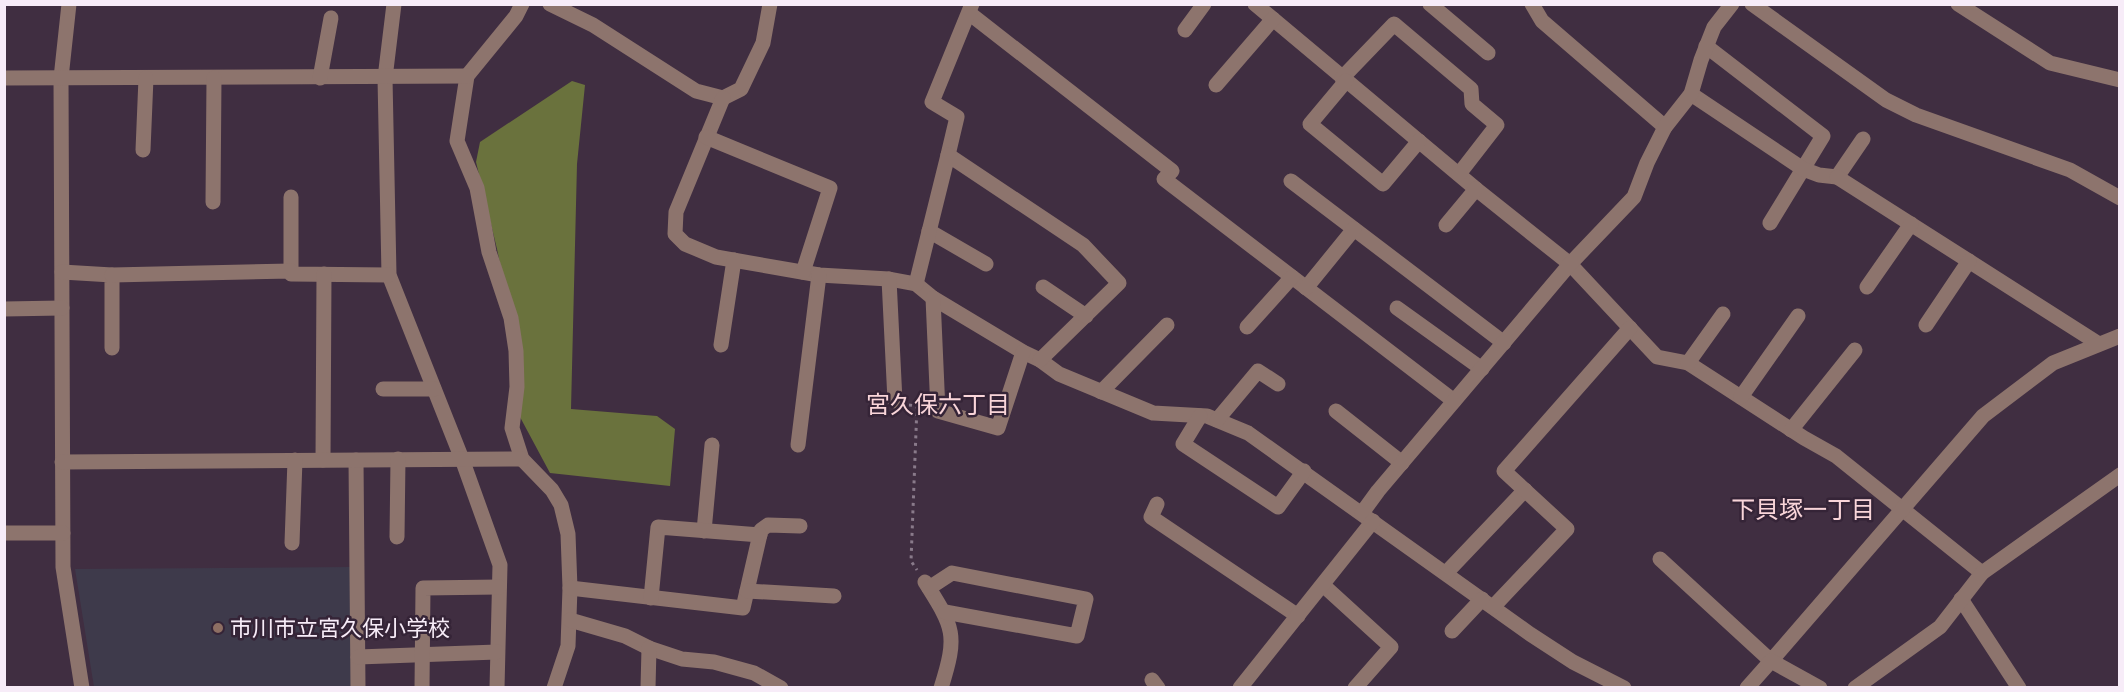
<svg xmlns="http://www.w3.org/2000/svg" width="2124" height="692" font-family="Mulish,'Noto Sans JP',sans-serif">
<rect width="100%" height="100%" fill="#402e41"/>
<path fill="#3e3a4b" d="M 350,567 L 352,687 L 94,687 L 75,569 Z"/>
<path fill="#6a723d" d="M 572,81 L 585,85 L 577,164 L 571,409 L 657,416 L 675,429 L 670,486 L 550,473 L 520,417 L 522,369 L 497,249 L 476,162 L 480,142 Z"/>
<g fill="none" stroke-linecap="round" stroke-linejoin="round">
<path stroke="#897a8a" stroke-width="3" stroke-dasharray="3 4.5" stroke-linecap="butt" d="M 909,405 L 917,406 L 911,561 L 917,570"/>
<g stroke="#8d746d" stroke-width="15">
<path d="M 69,4 L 61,78 L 63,567 L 82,688"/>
<path d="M 394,4 L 385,78 L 389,275 L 462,459 L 500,565 L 497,688"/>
<path d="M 522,4 L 516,16 L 467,76 L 457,141 L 477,188 L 489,252 L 511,318 L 516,351 L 517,387 L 512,428 L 522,459 L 552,490 L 561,505 L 568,534 L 570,588 L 568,646 L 554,688"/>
<path d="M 550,4 L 593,25 L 696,91 L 723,98 L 741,89 L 763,43 L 770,4"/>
<path d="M 1255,4 L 1476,189 L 1570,264 L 1657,357 L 1688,363 L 1804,438 L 1836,456 L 1982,573"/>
<path d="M 1430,4 L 1488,53"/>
<path d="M 1532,4 L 1542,21 L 1665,127"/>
<path d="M 1752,4 L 1886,100 L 1916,115 L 2070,170 L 2120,198"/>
<path d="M 1958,4 L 2050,63 L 2120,80"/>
<path d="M 969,13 L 1172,171 L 1164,179 L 1454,401"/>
<path d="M 1185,30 L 1204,4"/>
<path d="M 1706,46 L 1823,136 L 1770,223"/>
<path d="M 4,78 L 467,76"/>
<path d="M 320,78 L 331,18"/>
<path d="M 1342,78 L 1394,24 L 1471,89 L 1472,104 L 1497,125 L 1459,174"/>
<path d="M 1346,81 L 1310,124 L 1383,184 L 1419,141"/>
<path d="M 1216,85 L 1273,19"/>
<path d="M 1691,94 L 1803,169 L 1819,175 L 1837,177 L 1863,139"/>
<path d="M 723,98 L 676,212 L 675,234 L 685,244 L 716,257 L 819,275 L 889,279 L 916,284 L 933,298 L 1023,352 L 1040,360 L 1059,374 L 1153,413 L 1207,416 L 1248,433 L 1530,634 L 1573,662 L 1624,688"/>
<path d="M 706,137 L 830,188 L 803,272"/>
<path d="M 143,150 L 146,78"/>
<path d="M 948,155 L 957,117 L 932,102 L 972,4"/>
<path d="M 1837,177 L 2099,344"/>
<path d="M 1291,181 L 1504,343"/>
<path d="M 291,197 L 291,271"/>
<path d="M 213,202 L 214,78"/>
<path d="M 1446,225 L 1476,189"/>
<path d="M 929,231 L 986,264"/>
<path d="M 62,272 L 112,275 L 112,348"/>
<path d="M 112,275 L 291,271 L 291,274 L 389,275"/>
<path d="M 889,279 L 895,401"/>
<path d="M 916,284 L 948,155 L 1083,245 L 1119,283 L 1040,360"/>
<path d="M 1043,287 L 1086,316"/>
<path d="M 1867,287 L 1911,224"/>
<path d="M 1306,288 L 1354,229"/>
<path d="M 933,298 L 938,411 L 998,428 L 1023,352"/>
<path d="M 1397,308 L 1482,369"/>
<path d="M 4,309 L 62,308"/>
<path d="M 1926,325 L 1969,261"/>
<path d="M 1247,327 L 1292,277"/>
<path d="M 721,345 L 734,260"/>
<path d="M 1688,363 L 1723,314"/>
<path d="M 383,389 L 434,389"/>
<path d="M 1101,392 L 1167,325"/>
<path d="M 1741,397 L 1798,316"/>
<path d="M 1336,411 L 1402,463"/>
<path d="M 1200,416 L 1183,444 L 1278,507 L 1304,471"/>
<path d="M 1217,420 L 1258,371 L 1278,384"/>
<path d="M 1791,430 L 1855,350"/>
<path d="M 798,445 L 819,275"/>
<path d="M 323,460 L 324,274"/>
<path d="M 356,460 L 358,688"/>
<path d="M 62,462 L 522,459"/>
<path d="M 1157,504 L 1151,517 L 1298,616"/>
<path d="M 1362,513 L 1378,491 L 1570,264 L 1634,197 L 1647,163 L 1665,127 L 1691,94 L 1701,60 L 1714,27 L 1732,4"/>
<path d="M 704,531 L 712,445"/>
<path d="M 4,533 L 63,533"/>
<path d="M 397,537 L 398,459"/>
<path d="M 292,543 L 295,460"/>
<path d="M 1660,559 L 1771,661 L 1983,416 L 2053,363 L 2120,336"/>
<path d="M 1446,573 L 1525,490"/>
<path d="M 925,582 C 954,628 958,634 941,688"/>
<path d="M 1323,585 L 1391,647 L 1355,688"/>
<path d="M 570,588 L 743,608 L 761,530 L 768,525 L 800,526"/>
<path d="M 929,588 L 952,573 L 1086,599 L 1077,636 L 945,612"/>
<path d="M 747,591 L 834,596"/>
<path d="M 651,598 L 658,527 L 760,535"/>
<path d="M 1961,599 L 2019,688"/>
<path d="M 1493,607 L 1567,529 L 1504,471 L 1630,328"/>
<path d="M 570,620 L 625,636 L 649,648 L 682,659 L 714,662 L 754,673 L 781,688"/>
<path d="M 1452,631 L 1482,599"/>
<path d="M 358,657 L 497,652"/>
<path d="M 1152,680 L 1158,688"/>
<path d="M 422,688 L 423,588 L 499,587"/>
<path d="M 648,688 L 649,648"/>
<path d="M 1240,688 L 1373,521"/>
<path d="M 1747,688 L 1771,661 L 1820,688"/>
<path d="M 1855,688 L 1940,627 L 1982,573 L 2120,475"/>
</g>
</g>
<circle fill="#8d6e63" stroke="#352437" stroke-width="2" cx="218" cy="628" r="6"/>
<g text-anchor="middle" stroke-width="5" stroke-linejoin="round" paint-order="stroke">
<g font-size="22" fill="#f7ecf8" stroke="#352437" text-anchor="start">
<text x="230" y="636">市川市立宮久保小学校</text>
</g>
<g font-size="24" fill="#f9d5d9" stroke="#352437">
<text x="938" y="413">宮久保六丁目</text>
<text x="1803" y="518">下貝塚一丁目</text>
</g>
</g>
<rect width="2124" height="692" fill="none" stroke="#f7ecf8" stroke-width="12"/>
</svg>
